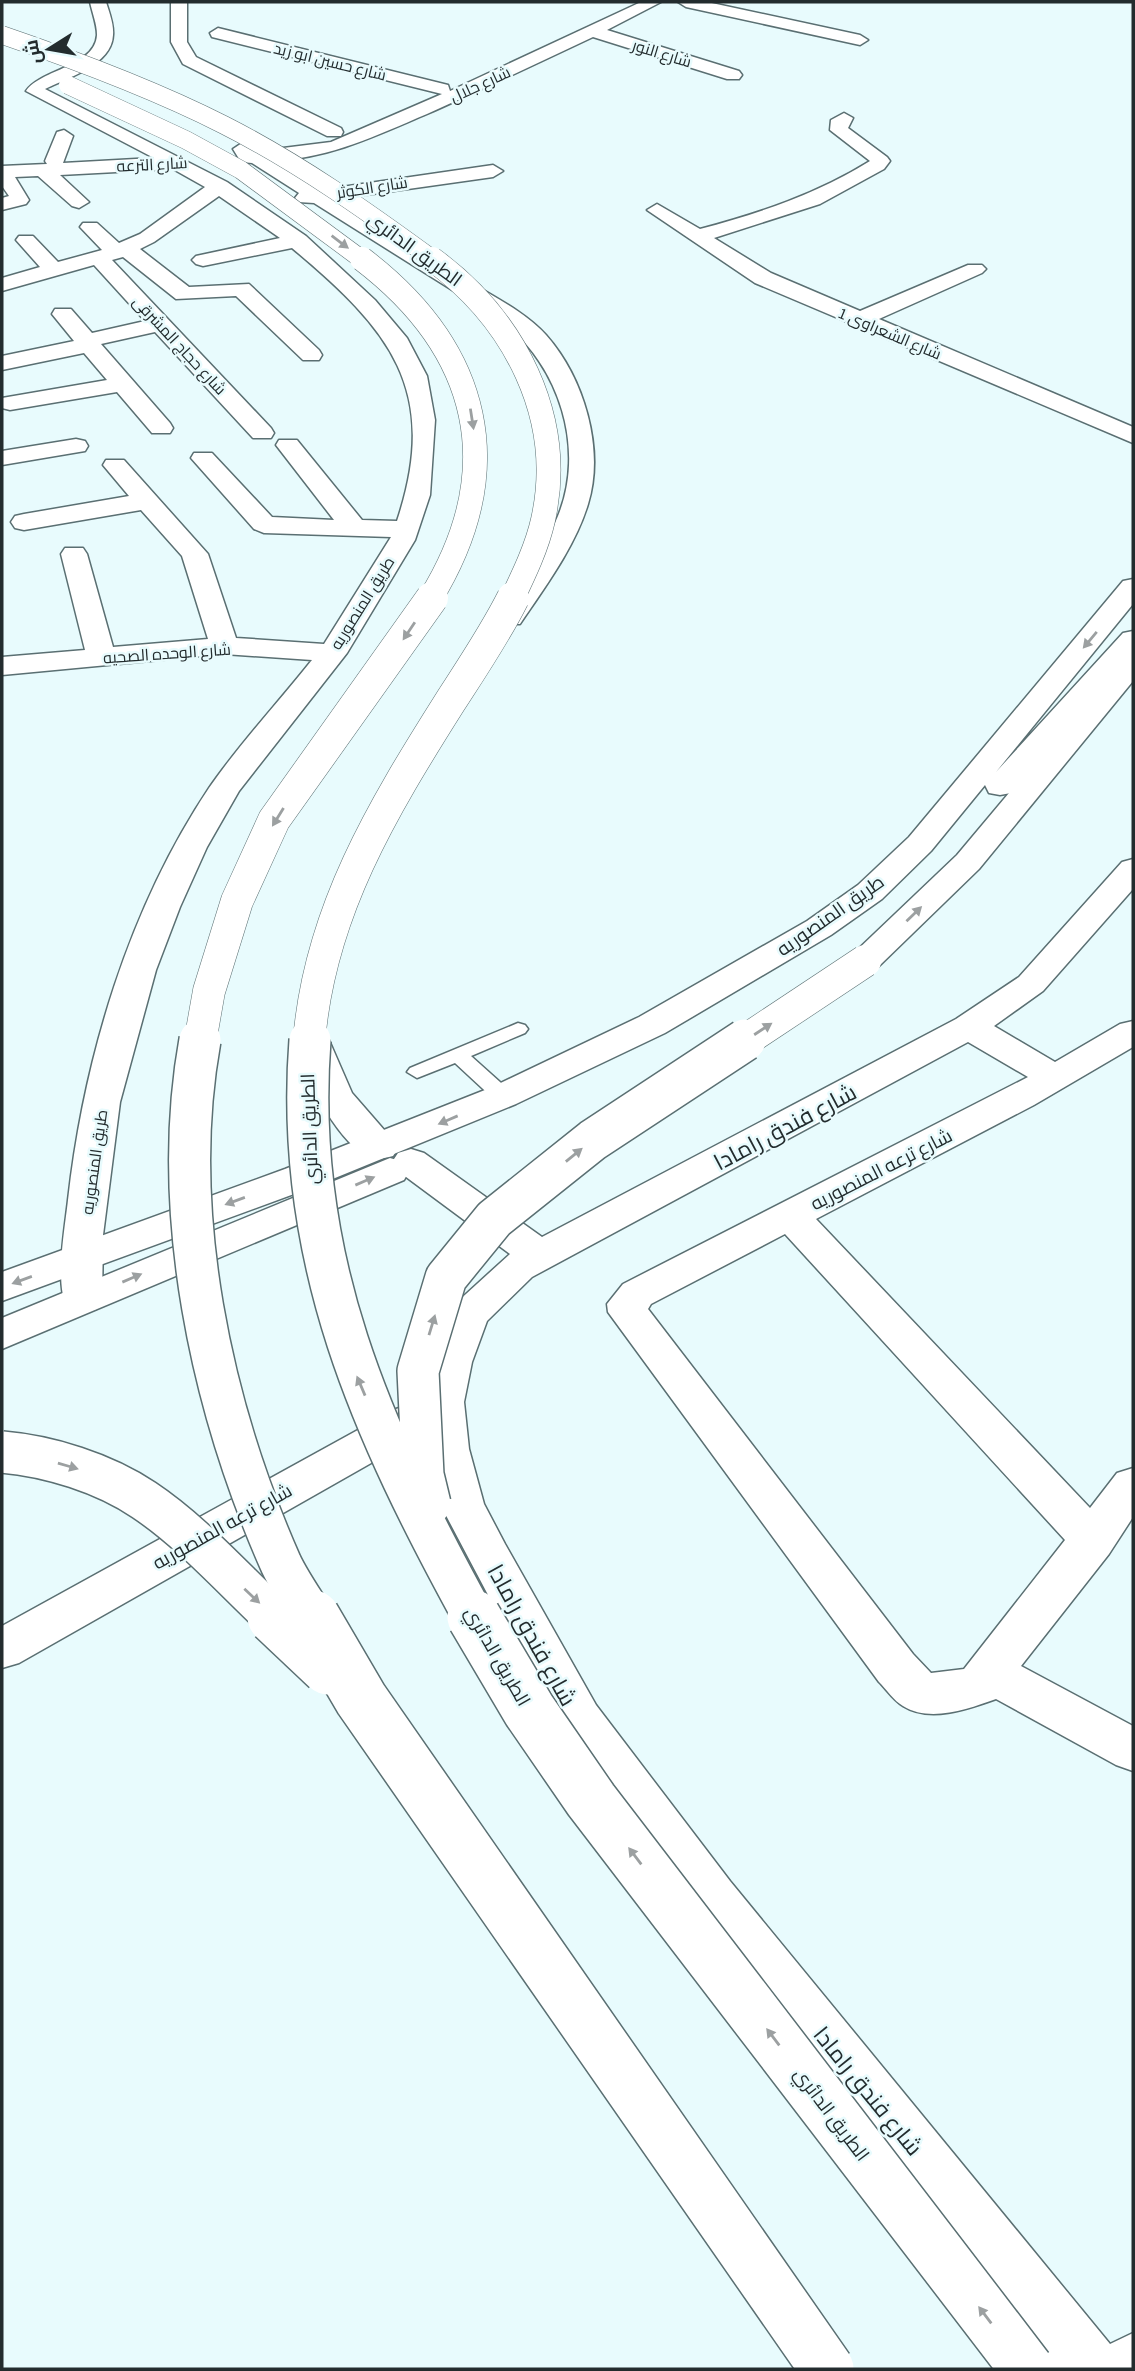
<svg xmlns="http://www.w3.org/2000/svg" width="1135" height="2371" font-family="'Source Sans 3',Cairo,sans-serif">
<rect width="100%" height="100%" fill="#e8fbfd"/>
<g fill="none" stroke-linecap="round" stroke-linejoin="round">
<defs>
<path id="lane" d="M 518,1023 L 525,1025 L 528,1029 L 525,1033 L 471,1056 L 510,1091 L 513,1096 L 510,1101 L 496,1101 L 455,1063 L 417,1078 L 407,1072 L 410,1068 Z"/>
<g id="street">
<path d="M 90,2 L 106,2 C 109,12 114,24 113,35 C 112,65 67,78 45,89 L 227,182 L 306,236 L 375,300 L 407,338 L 427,376 L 435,420 L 430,495 L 415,540 L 347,653 L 239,791 L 207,847 L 180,907 L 156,970 L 120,1102 L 103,1235 L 102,1299 L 96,1309 L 82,1313 L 68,1309 C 54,1286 65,1228 68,1200 C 84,1058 129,908 209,788 C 240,743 278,703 312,660 L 224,654 L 2,675 L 2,657 L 85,650 L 61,554 L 65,548 L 83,548 L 87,554 L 113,647 L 208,639 L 182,556 L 141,510 L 24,530 L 15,528 L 11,522 L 15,516 L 24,514 L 129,496 L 103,465 L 106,460 L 124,460 L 208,554 L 236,638 L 324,644 L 391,537 L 264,533 L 254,529 L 191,458 L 194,453 L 212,453 L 272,517 L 334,520 L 276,445 L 279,440 L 297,440 L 362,520 L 397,521 C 441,389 389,329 292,248 L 203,266 L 196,264 L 192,260 L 196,256 L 280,238 L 219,196 L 154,242 L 140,249 L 189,287 L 249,284 L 319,350 L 322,355 L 319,360 L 303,360 L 236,296 L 176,299 L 123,257 L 112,260 L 271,428 L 274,433 L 271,438 L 253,438 L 155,332 L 101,344 L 170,423 L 173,428 L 170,433 L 152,433 L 117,392 L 10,410 L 2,408 L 2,398 L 107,380 L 84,353 L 2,370 L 2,356 L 74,341 L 52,314 L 55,309 L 71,309 L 92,333 L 145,321 L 94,265 L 2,291 L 2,278 L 40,267 L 16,240 L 19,236 L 33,236 L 58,262 L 102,250 L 80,227 L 83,223 L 97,223 L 119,243 L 140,234 L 205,187 L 173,169 L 60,175 L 89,202 L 79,208 L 72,206 L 38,176 L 15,177 L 29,200 L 26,204 L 2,210 L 2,198 L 9,196 L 2,186 L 2,166 L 47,164 L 45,161 L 57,132 L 64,130 L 73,136 L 63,163 L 154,158 L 26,91 C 41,69 95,67 97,35 C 97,24 92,12 90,2 Z"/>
<path d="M 171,2 L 187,2 L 187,42 L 196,57 L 341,128 L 343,132 L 341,136 L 327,136 L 183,64 L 171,42 Z"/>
<path d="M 641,2 L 661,2 L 607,30 L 739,71 L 742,75 L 739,79 L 727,79 L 593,37 C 538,63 483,89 427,114 C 375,136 333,157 275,161 L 321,190 L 493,165 L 503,171 L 493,177 L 337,199 C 380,226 424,254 468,281 C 494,297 525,312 546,335 C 584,378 605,449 588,504 C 575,547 545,587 520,624 L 500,624 L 496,618 C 517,585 543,553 558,516 C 586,448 559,366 503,322 L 314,203 L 298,202 L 295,198 L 299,193 L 252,163 L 241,162 L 233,149 L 242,143 L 259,151 L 331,142 L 442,94 L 212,37 L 210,33 L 218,28 L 448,85 L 450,91 Z"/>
<path d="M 678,2 L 707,2 L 860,35 L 868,40 L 860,45 L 686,7 Z"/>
<path d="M 844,113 L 853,118 L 848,128 L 887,157 L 890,161 L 884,169 L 820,204 L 714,238 L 771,273 L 860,311 L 968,265 L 982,265 L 986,269 L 982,273 L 879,319 L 1133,427 L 1133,443 L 755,283 L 647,210 L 657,204 L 700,229 C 760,213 817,194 870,161 L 830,130 L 831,120 Z"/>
<path d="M 76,439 L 85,441 L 88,446 L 85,451 L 2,465 L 2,451 Z"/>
<path d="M 1133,859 L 1133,889 L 1043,991 L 994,1026 L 1055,1062 L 1120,1024 L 1133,1021 L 1133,1047 L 1034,1105 L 816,1219 L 1090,1508 L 1117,1473 L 1133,1468 L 1133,1517 L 1109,1554 L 1021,1666 L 1133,1726 L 1133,1771 L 1116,1765 L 996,1699 C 968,1709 930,1723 903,1706 C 894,1701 886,1689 879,1682 L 608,1312 L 607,1304 L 623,1284 L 1028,1077 L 968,1042 L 532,1277 L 487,1321 L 472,1362 L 464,1402 L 469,1449 L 484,1504 L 505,1544 L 596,1705 L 730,1881 L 1110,2344 L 1133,2333 L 1133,2369 L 1053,2369 L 694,1915 L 562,1735 L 440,1504 L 424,1433 L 19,1663 L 2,1668 L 2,1626 L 396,1409 L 411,1404 L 422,1407 C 420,1375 438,1331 455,1304 L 510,1254 L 398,1171 L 392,1162 L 398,1153 L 411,1149 L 424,1153 L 542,1237 L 956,1019 L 1019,977 L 1122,862 ZM 785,1234 L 1065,1540 L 964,1669 L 931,1673 L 913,1654 L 648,1309 L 651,1304 Z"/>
<path d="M 312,1028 L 325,1031 L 352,1093 L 399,1147 L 393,1156 C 384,1158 375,1161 366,1156 C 333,1136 304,1074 294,1039 L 299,1031 Z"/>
</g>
<g id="secondary">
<path d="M 1133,579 L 1133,604 L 996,772 L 1123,633 L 1133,631 L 1133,656 L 1011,793 L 1000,795 L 989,793 L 985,785 L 931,851 L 882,899 L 831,935 L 665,1033 L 516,1104 L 313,1187 L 2,1301 L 2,1272 L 285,1169 L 490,1088 L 639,1017 L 807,921 L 858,885 L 909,837 L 1123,581 Z"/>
<path d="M 390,1158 L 404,1162 L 409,1171 L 404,1180 L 2,1349 L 2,1318 Z"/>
</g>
<path id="highway" d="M 1133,654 L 1133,681 L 979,869 L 877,968 L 865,971 L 853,968 L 848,961 L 853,954 L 957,855 L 1123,657 Z"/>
</defs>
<use href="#lane" stroke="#5a6f72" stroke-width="3"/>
<use href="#street" stroke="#5a6f72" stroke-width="3"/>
<use href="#secondary" stroke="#5a6f72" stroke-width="3"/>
<use href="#highway" stroke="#5a6f72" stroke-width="3"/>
<use href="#lane" fill="#fff" fill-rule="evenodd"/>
<use href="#street" fill="#fff" fill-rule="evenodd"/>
<use href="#secondary" fill="#fff" fill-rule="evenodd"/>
<use href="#highway" fill="#fff" fill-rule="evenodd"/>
<defs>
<g id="highway-bridge-far4">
<path d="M 2,35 C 78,61 153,89 224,125 C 299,163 368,212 435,261"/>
<path d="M 68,85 L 186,140 L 241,170 L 364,261"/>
</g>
<g id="highway-bridge-far3">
<path d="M 362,259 C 481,350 510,469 430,599"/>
<path d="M 432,259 C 514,319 566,417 543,520 C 537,547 524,574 512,599"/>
</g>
<g id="highway-bridge-far2">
<path d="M 200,1042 L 209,991 L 237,901 L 274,820 L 432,598"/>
<path d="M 309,1042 C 319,913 383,808 450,702 C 472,668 495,634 513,598"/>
<path d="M 743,1042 L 865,961"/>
</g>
<g id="highway-bridge-far1">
<path d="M 200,1040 C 169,1211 211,1406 281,1564 C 290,1583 303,1601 314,1619"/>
<path d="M 310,1040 C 293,1259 372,1431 475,1619"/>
<path d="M 2,1452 C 49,1456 104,1473 144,1500 C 192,1532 233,1579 276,1619"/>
<path d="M 430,1504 L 423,1475 L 418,1371 L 446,1278 L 494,1219 L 593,1140 L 745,1040"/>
</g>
<g id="highway-bridge">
<path d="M 274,1617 L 328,1668"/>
<path d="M 313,1617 L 361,1699 L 827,2369"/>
<path d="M 474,1617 L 529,1710 L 591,1800 L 1027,2369"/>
</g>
</defs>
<use href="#highway-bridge-far4" stroke="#5a6f72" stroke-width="19" stroke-linecap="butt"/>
<use href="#highway-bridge-far3" stroke="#5a6f72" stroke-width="25" stroke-linecap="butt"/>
<use href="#highway-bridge-far2" stroke="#5a6f72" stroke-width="33" stroke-linecap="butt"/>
<use href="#highway-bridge-far1" stroke="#5a6f72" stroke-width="44" stroke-linecap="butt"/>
<use href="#highway-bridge" stroke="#5a6f72" stroke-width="56" stroke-linecap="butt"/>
<use href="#highway-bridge-far4" stroke="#fff" stroke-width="18"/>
<use href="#highway-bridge-far3" stroke="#fff" stroke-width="24"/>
<use href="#highway-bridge-far2" stroke="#fff" stroke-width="32"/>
<use href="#highway-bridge-far1" stroke="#fff" stroke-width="41"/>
<use href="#highway-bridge" stroke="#fff" stroke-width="53"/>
</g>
<defs><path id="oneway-solid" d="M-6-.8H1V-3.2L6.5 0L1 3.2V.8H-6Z" transform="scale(1.75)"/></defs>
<g fill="#9ca0a1">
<use href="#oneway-solid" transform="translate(340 242) rotate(37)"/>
<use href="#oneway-solid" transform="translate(472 419) rotate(81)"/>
<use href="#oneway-solid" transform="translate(409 631) rotate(124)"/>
<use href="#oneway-solid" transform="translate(1090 640) rotate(130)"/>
<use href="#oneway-solid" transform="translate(278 817) rotate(122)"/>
<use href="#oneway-solid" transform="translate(914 914) rotate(-44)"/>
<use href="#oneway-solid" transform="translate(763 1029) rotate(-33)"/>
<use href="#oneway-solid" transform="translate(448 1120) rotate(157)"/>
<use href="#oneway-solid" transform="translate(574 1155) rotate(-39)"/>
<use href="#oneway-solid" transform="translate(365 1181) rotate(-23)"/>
<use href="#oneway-solid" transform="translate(235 1201) rotate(160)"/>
<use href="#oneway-solid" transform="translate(132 1278) rotate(-23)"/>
<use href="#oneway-solid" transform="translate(22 1280) rotate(160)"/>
<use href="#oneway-solid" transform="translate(432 1325) rotate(-73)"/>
<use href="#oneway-solid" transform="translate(361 1386) rotate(-113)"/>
<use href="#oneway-solid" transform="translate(68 1466) rotate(16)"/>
<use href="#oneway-solid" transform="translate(252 1596) rotate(43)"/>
<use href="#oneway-solid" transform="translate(635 1856) rotate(-127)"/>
<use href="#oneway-solid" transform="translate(773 2037) rotate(-127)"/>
<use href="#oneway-solid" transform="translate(985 2315) rotate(-127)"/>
</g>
<g text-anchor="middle" stroke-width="5" stroke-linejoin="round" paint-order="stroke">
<g font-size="16" fill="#232c2e" stroke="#e8fbfd">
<text transform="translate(662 53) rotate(17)" y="6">شارع النور</text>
<text transform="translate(330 61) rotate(14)" y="6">شارع حسين ابو زيد</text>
<text transform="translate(480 84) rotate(-25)" y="6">شارع جلال</text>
<text transform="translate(152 164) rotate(-3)" y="6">شارع الترعه</text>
<text transform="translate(372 187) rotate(-9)" y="6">شارع الكوثر</text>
<text transform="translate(890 333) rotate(23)" y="6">شارع الشعراوى 1</text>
<text transform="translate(180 345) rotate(47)" y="6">شارع حجاج المشرقى</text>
<text transform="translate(362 603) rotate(-58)" y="6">طريق المنصوريه</text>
<text transform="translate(167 653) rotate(-4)" y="6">شارع الوحده الصحيه</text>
<text transform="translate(94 1162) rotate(-82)" y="6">طريق المنصوريه</text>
</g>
<g font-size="19" fill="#232c2e" stroke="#e8fbfd">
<text transform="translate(415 249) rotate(36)" y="7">الطريق الدائري</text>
<text transform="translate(830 915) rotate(-35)" y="7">طريق المنصوريه</text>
<text transform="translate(309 1129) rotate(-92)" y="7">الطريق الدائري</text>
<text transform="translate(881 1169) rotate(-27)" y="7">شارع ترعه المنصوريه</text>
<text transform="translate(222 1526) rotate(-29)" y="7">شارع ترعه المنصوريه</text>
<text transform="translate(498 1656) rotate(60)" y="7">الطريق الدائري</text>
<text transform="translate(832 2114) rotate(53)" y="7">الطريق الدائري</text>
</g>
<g font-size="23" fill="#232c2e" stroke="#e8fbfd">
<text transform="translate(785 1127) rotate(-28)" y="8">شارع فندق رامادا</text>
<text transform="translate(532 1635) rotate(61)" y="8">شارع فندق رامادا</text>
<text transform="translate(868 2091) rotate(51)" y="8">شارع فندق رامادا</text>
</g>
</g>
<rect width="1135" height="2371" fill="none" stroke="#232c2e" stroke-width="7"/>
<g transform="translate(49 49) rotate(259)" stroke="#e8fbfd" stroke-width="5" paint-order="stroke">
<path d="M0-5L12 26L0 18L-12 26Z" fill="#232c2e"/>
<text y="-10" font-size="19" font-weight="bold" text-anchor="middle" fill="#232c2e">ش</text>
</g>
</svg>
